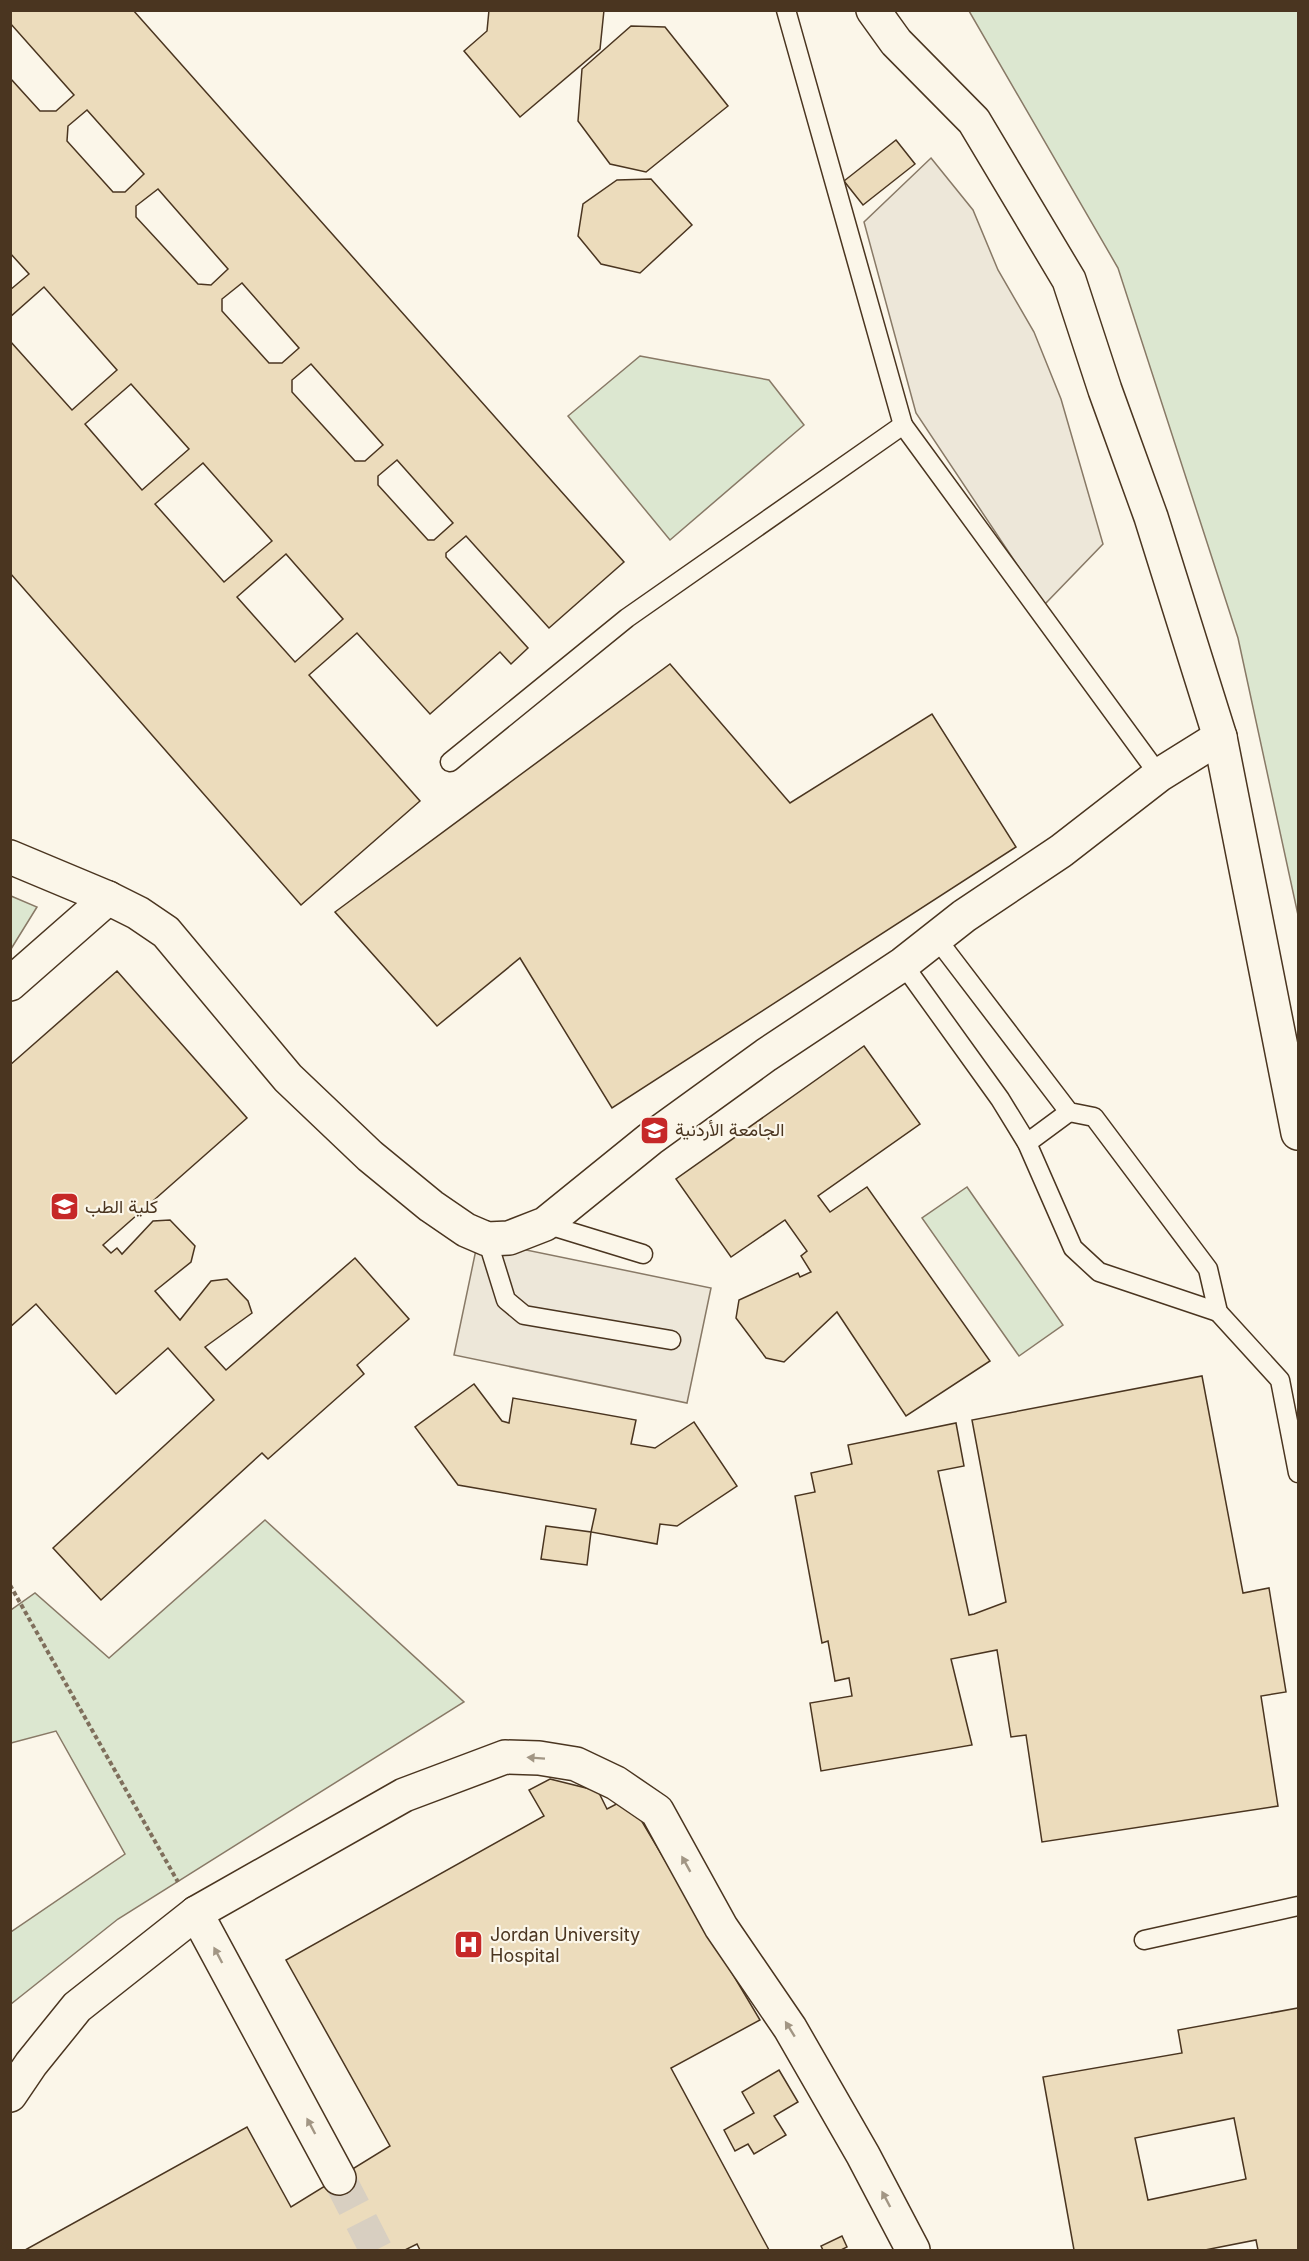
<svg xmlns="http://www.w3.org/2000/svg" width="1309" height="2261" font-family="Inter,Vazirmatn,sans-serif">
<rect width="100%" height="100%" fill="#fbf6e9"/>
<g fill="#dce7d0" stroke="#887966" stroke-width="1.5">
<path d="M 969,11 L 1298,11 L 1298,915 L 1238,638 L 1118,268 Z"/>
<path d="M 640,356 L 769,380 L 804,425 L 670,540 L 568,416 Z"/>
<path d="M 11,896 L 37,907 L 11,949 Z"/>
<path d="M 967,1187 L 1063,1325 L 1019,1356 L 922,1218 Z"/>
<path d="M 265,1520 L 464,1702 L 118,1919 L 11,2004 L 11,1932 L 125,1854 L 56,1731 L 11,1743 L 11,1610 L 35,1593 L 109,1658 Z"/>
</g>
<g fill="#ede7d9" stroke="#887966" stroke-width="1.5">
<path d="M 931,158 L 973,210 L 998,270 L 1034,332 L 1061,399 L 1103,544 L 1044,605 L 916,413 L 864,222 Z"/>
<path d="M 478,1240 L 711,1288 L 687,1403 L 454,1355 Z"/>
</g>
<g fill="#ecdcbc" stroke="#4a3520" stroke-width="1.5" fill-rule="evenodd">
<path d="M 10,10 L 133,10 L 624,562 L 549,628 L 466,536 L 446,553 L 446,557 L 528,648 L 511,664 L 500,652 L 430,714 L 357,633 L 309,675 L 420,801 L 301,905 L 10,573 L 10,341 L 72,410 L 117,370 L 44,287 L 10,317 L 10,290 L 29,274 L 10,253 L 10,78 L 40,111 L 56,111 L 74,95 L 10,23 ZM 87,110 L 144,174 L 125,192 L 113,192 L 67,141 L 68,126 ZM 158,189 L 228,269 L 211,285 L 198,284 L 136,217 L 136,206 ZM 242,283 L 299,348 L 282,363 L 269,363 L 222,311 L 222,299 ZM 311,364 L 383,445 L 365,461 L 355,461 L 292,392 L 292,380 ZM 131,384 L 189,449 L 142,490 L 85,424 ZM 397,460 L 453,523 L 434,540 L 428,540 L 378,485 L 378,476 ZM 203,463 L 272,541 L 224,582 L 155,504 ZM 286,554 L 343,619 L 295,662 L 237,597 Z"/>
<path d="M 489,10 L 604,10 L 600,49 L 520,117 L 464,51 L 487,31 Z"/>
<path d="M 631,26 L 665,27 L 728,106 L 646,172 L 610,164 L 578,121 L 582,69 Z"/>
<path d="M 896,140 L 915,164 L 863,205 L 844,181 Z"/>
<path d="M 651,179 L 692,225 L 640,273 L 601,264 L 578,236 L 583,204 L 617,180 Z"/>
<path d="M 670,664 L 790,803 L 932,714 L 1016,847 L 612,1108 L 520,958 L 437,1026 L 335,912 Z"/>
<path d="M 117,971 L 247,1118 L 103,1245 L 111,1253 L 117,1248 L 122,1254 L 153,1221 L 170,1220 L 195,1246 L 191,1262 L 155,1291 L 180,1320 L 211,1281 L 227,1279 L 248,1301 L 252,1313 L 205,1347 L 226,1370 L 355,1258 L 409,1319 L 357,1365 L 364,1374 L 268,1459 L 262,1453 L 101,1600 L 53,1548 L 214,1400 L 168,1348 L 116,1394 L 36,1304 L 10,1327 L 10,1065 Z"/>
<path d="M 864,1046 L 920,1124 L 818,1196 L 830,1212 L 867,1187 L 990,1361 L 906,1416 L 837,1312 L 784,1362 L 766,1358 L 736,1318 L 739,1300 L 798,1273 L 800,1277 L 811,1272 L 801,1256 L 807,1251 L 785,1220 L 731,1257 L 676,1179 Z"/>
<path d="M 1202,1376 L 1243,1593 L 1269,1588 L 1286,1692 L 1261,1696 L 1278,1806 L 1042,1842 L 1026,1735 L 1011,1737 L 997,1650 L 951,1659 L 972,1745 L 821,1771 L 810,1703 L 852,1696 L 849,1678 L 835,1681 L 828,1641 L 822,1643 L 795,1496 L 815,1492 L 811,1473 L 852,1464 L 848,1445 L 956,1423 L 964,1466 L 938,1471 L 969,1615 L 974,1614 L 1006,1602 L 972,1420 Z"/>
<path d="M 474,1384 L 502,1421 L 509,1423 L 513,1398 L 636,1420 L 631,1444 L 655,1448 L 694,1422 L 737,1486 L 677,1526 L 660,1524 L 657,1544 L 591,1532 L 596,1509 L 458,1485 L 415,1427 Z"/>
<path d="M 546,1526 L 591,1532 L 587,1565 L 541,1559 Z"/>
<path d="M 550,1779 L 598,1791 L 607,1809 L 628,1798 L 760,2020 L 671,2068 L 769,2250 L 420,2250 L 417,2244 L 405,2250 L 25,2250 L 247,2127 L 291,2207 L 390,2146 L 286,1960 L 544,1816 L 529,1790 Z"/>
<path d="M 1298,2008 L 1298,2250 L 1258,2250 L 1256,2240 L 1205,2250 L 1074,2250 L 1043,2077 L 1182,2053 L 1178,2030 ZM 1234,2118 L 1246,2179 L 1148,2200 L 1135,2138 Z"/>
<path d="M 779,2070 L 798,2102 L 774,2116 L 786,2135 L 754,2154 L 748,2144 L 735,2151 L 724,2130 L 754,2113 L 742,2092 Z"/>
<path d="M 842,2236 L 847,2247 L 841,2250 L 823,2250 L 821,2246 Z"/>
</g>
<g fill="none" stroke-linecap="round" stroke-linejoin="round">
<path stroke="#d8cfc1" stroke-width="33" stroke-dasharray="33 16" stroke-linecap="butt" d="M 339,2178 L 376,2250"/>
<defs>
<g id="service">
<path d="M 786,10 L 903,425"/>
<path d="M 450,762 L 627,618 L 903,425 L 1159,775"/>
<path d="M 937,939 L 1069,1112 L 1094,1117 L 1208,1269 L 1218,1312 L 1280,1380 L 1298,1473"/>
<path d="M 903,964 L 1000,1099 L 1027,1143 L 1073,1248 L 1099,1272 L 1218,1312"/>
<path d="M 1027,1143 L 1069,1112"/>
<path d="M 545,1224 L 643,1254"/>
<path d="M 487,1239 L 506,1300 L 524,1315 L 671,1340"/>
<path d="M 1144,1940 L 1298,1906"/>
</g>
<g id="minor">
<path d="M 873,10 L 896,42 L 974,121 L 1069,280 L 1105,390 L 1151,517 L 1220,737 L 1298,1133"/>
<path d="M 10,857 L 108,898 L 138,913 L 166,932 L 288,1078 L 370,1156 L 431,1206 L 466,1230 L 487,1239 L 509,1238 L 545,1224 L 650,1139 L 766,1055 L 903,964 L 964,916 L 1061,851 L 1159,775 L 1220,737"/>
<path d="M 10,984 L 108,898"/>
<path d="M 196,1913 L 339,2178"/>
<path d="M 10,2095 L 31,2064 L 77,2007 L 196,1913 L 404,1795 L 505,1757 L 539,1758 L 576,1764 L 616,1783 L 657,1811 L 721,1927 L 790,2028 L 863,2155 L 913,2250"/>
</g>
</defs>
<use href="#service" stroke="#4a3520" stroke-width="21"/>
<use href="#minor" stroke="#4a3520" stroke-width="36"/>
<path stroke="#7f6f5c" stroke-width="4" stroke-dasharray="4.5 3" stroke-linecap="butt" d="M 10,1585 L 178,1882"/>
<use href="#service" stroke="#fbf6e9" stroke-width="18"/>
<use href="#minor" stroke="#fbf6e9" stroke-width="33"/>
</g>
<defs><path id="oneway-solid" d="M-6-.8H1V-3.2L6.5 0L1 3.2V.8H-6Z" transform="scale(1.5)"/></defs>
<g fill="#a29684">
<use href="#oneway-solid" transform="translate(536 1758) rotate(-176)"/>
<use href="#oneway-solid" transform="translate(686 1864) rotate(-119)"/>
<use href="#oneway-solid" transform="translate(218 1955) rotate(-118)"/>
<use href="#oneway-solid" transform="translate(790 2029) rotate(-122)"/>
<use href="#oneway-solid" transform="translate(311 2126) rotate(-118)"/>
<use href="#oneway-solid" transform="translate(886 2199) rotate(-118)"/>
</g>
<defs>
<symbol id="university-square" viewBox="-11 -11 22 22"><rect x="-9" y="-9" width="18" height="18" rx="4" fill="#c62828" stroke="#fbf6e9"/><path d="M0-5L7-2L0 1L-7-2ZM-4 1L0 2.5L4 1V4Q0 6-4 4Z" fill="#fff"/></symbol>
<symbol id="hospital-square" viewBox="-11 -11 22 22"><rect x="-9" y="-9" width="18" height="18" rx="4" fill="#c62828" stroke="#fbf6e9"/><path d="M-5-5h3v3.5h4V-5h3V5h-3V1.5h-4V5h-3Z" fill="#fff"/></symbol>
</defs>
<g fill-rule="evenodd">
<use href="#university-square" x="638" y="1114" width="33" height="33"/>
<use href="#university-square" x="48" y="1190" width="33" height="33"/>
<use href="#hospital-square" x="452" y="1928" width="33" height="33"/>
</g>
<g text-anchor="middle" stroke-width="4.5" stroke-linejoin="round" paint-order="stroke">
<g font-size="18" fill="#4a3520" stroke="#fbf6e9" text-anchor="start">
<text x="675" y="1136">الجامعة الأردنية</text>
<text x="85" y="1213">كلية الطب</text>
<text x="490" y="1941">Jordan University<tspan x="490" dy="21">Hospital</tspan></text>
</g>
</g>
<rect width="1309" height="2261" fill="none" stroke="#4a3520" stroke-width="24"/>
</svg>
